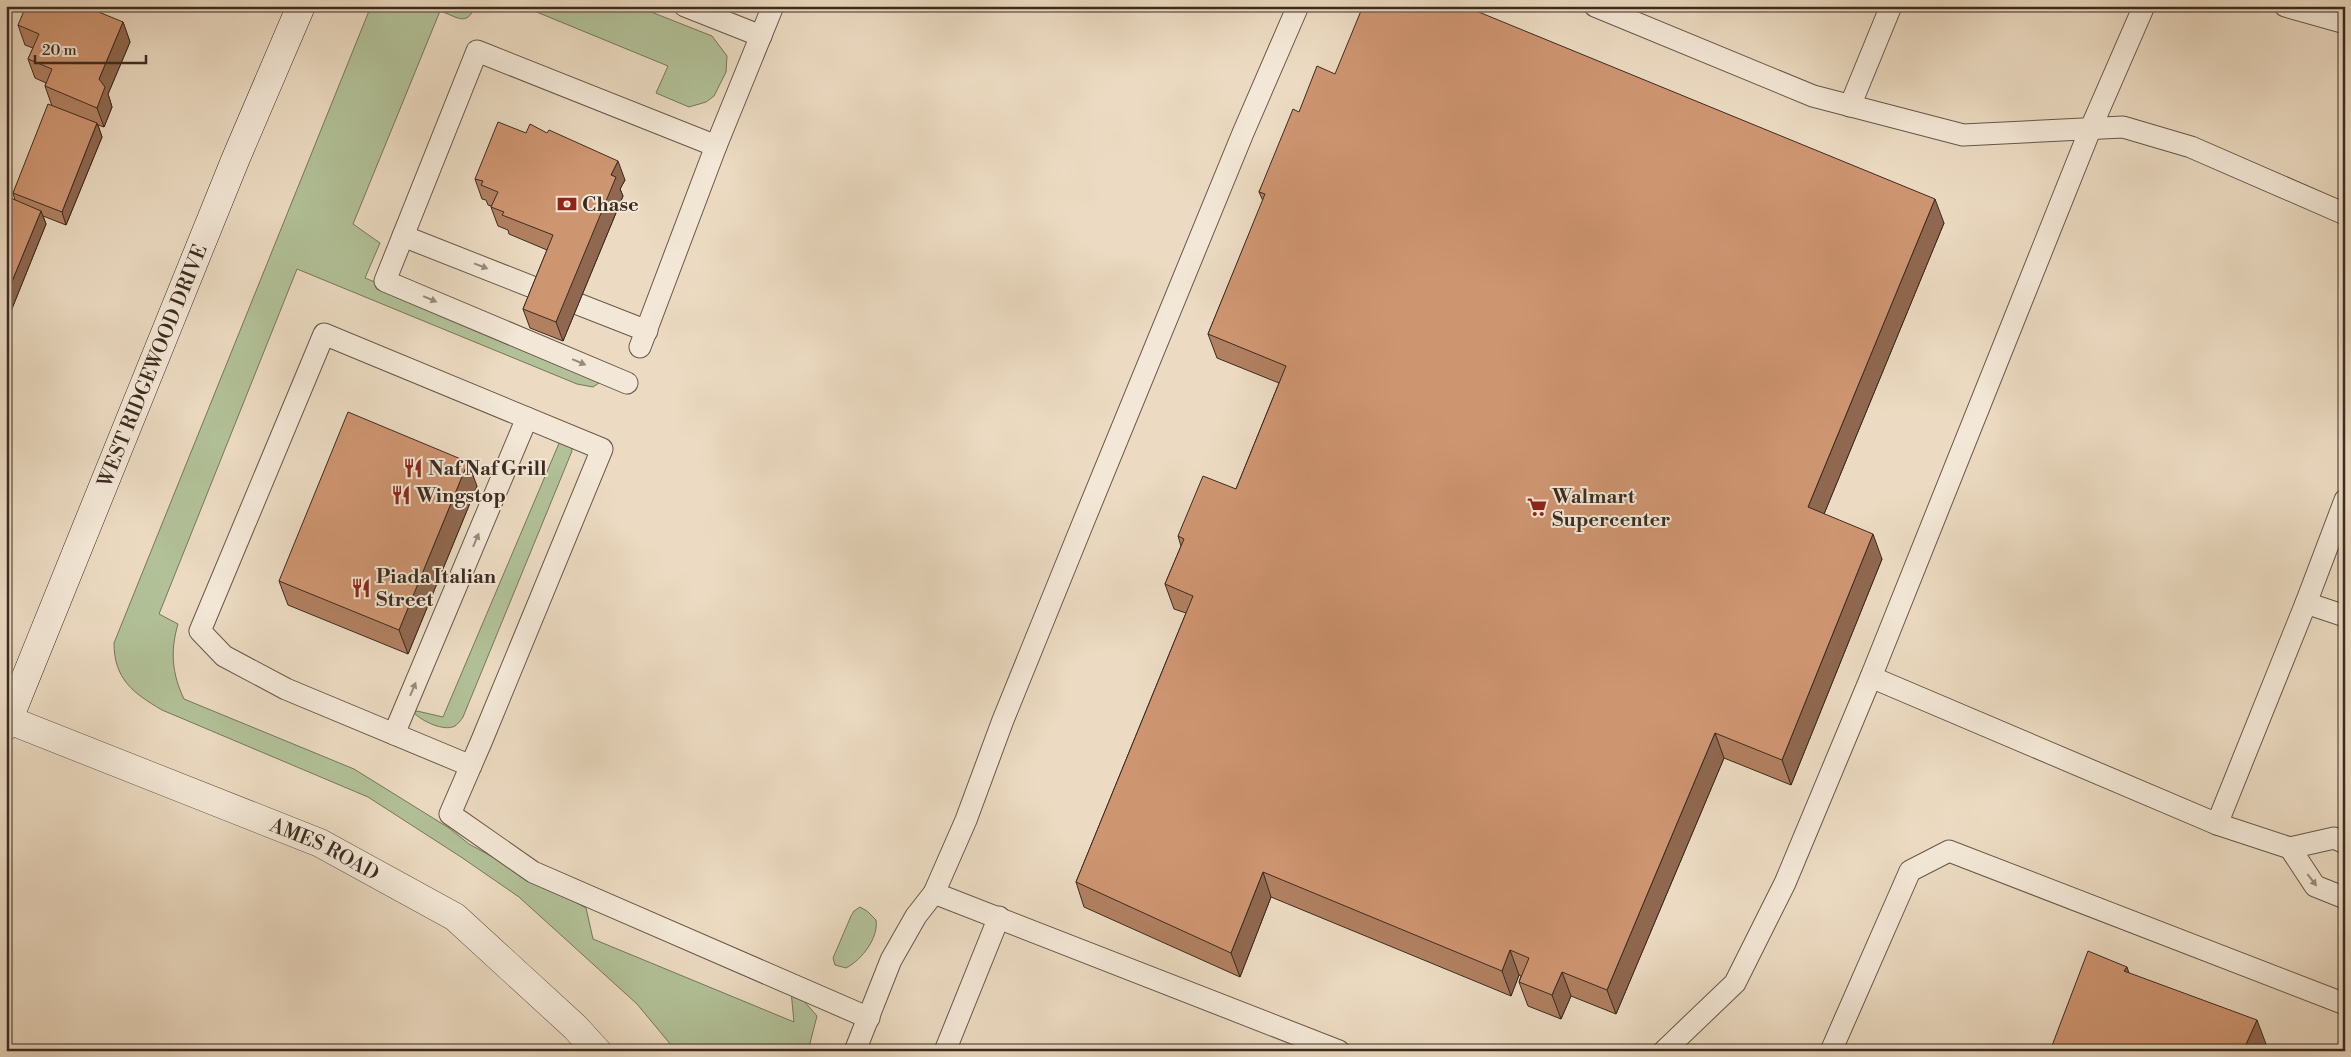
<svg xmlns="http://www.w3.org/2000/svg" width="2351" height="1057" font-family="'Libre Bodoni',serif">
<rect width="100%" height="100%" fill="#ecdbc2"/>
<filter id="stains"><feTurbulence type="fractalNoise" baseFrequency=".004" numOctaves="4"/><feColorMatrix values="0 0 0 0 .2 0 0 0 0 .09 0 0 0 0 .02 0 0 0 .5 -.17"/></filter>
<radialGradient id="worn" r=".72"><stop offset=".6" stop-color="#630" stop-opacity="0"/><stop offset="1" stop-color="#630" stop-opacity=".3"/></radialGradient>
<g fill="#b2c198" stroke="#76765c">
<path d="M 371,6 L 475,6 C 467,28 456,16 440,11 L 353,224 L 380,243 L 365,278 L 588,370 L 595,375 L 599,383 L 593,387 L 577,384 L 297,269 L 159,614 L 178,624 C 170,651 172,674 184,699 L 354,769 L 449,828 L 469,844 L 586,908 L 593,939 L 794,1022 L 791,991 L 796,992 L 817,1016 L 808,1051 L 676,1051 L 637,1004 L 519,897 L 461,857 L 368,797 L 162,710 C 133,693 114,679 114,643 Z"/>
<path d="M 522,6 L 636,6 L 712,36 L 727,56 L 726,72 L 714,96 L 706,102 L 689,107 L 656,93 L 668,66 Z"/>
<path d="M 560,441 L 571,442 L 572,451 L 463,717 C 461,720 458,724 455,726 C 444,732 422,721 414,713 L 417,711 L 443,717 Z"/>
<path d="M 860,907 L 867,911 L 876,920 C 879,937 862,960 846,968 L 835,965 L 833,958 L 851,916 L 854,911 Z"/>
</g>
<g fill="none" stroke-linecap="round" stroke-linejoin="round">
<defs>
<g id="service">
<path d="M 685,6 L 761,36"/>
<path d="M 1595,6 L 1813,96 L 1963,135 L 2123,127 L 2191,147 L 2345,214"/>
<path d="M 2285,6 L 2345,23"/>
<path d="M 1850,106 L 1891,6"/>
<path d="M 403,236 L 545,292"/>
<path d="M 578,304 L 647,331"/>
<path d="M 640,347 L 716,146 L 773,6"/>
<path d="M 627,383 L 385,281 L 477,51 L 716,146"/>
<path d="M 2306,603 L 2345,500"/>
<path d="M 1871,677 L 2090,130 L 2144,6"/>
<path d="M 394,734 L 527,418"/>
<path d="M 471,766 L 286,689 L 224,656 L 200,631 L 324,334 L 602,449 L 482,740 L 450,814 L 533,872 L 869,1018"/>
<path d="M 2217,824 L 2306,603 L 2345,616"/>
<path d="M 2290,848 L 2315,886 L 2345,898"/>
<path d="M 934,893 L 1339,1051"/>
<path d="M 855,1051 L 891,960 L 916,916 L 934,893 L 966,820 L 1003,720 L 1083,523 L 1243,133 L 1298,6"/>
<path d="M 945,1051 L 999,917"/>
<path d="M 1664,1051 L 1735,983 L 1785,883 L 1871,677 L 2217,824 L 2290,848 L 2334,838 L 2345,843"/>
<path d="M 1831,1051 L 1910,871 L 1949,851 L 2345,1004"/>
</g>
<g id="tertiary">
<path id="s1" d="M 9,720 L 320,843 L 455,917 L 575,1027 L 597,1051"/>
</g>
<g id="secondary">
<path id="s2" d="M 6,726 L 236,158 L 301,6"/>
</g>
</defs>
<use href="#service" stroke="#675749" stroke-width="23"/>
<use href="#tertiary" stroke="#675749" stroke-width="29"/>
<use href="#secondary" stroke="#3b2b21" stroke-width="29"/>
<use href="#service" stroke="#f3e8d7" stroke-width="21"/>
<use href="#tertiary" stroke="#f3e8d7" stroke-width="28"/>
<use href="#secondary" stroke="#f3e8d7" stroke-width="28"/>
</g>
<g fill="#b18061" stroke="#3b2b21">
<path d="M 123,22 L 130,42 L 108,94 L 112,107 L 104,127 L 98,125 L 102,137 L 66,225 L 43,216 L 46,224 L 11,311 L 6,309 L 6,196 L 15,200 L 13,193 L 52,106 L 45,86 L 46,83 L 35,78 L 28,59 L 33,48 L 25,45 L 18,25 Z"/>
<path d="M 1335,74 L 1944,223 L 1824,514 L 1882,559 L 1791,785 L 1724,758 L 1616,1014 L 1571,996 L 1561,1019 L 1528,1006 L 1519,982 L 1521,976 L 1519,975 L 1511,996 L 1271,897 L 1240,977 L 1084,907 L 1076,882 L 1186,613 L 1174,609 L 1165,584 L 1181,546 L 1178,536 L 1236,489 L 1279,383 L 1217,358 L 1208,334 L 1263,201 L 1259,192 L 1299,112 Z"/>
<path d="M 526,133 L 625,180 L 620,189 L 623,196 L 563,341 L 530,328 L 523,309 L 547,250 L 509,234 L 508,230 L 498,226 L 491,207 L 491,206 L 488,205 L 486,200 L 482,199 L 475,179 Z"/>
<path d="M 477,486 L 408,654 L 288,605 L 279,581 Z"/>
</g>
<g fill="#90684f" stroke="#3b2b21">
<path d="M 123,22 L 130,42 L 108,94 L 112,107 L 104,127 L 97,108 L 99,79 Z"/>
<path d="M 97,123 L 102,137 L 66,225 L 62,212 Z"/>
<path d="M 618,161 L 625,180 L 620,189 L 623,196 L 563,341 L 556,322 L 611,175 Z"/>
<path d="M 1935,199 L 1944,223 L 1817,531 L 1808,507 Z"/>
<path d="M 41,211 L 46,224 L 11,311 L 6,299 L 6,296 Z"/>
<path d="M 468,462 L 477,486 L 408,654 L 399,630 Z"/>
<path d="M 1873,534 L 1882,559 L 1791,785 L 1782,760 Z"/>
<path d="M 1715,733 L 1724,758 L 1616,1014 L 1607,990 Z"/>
<path d="M 1263,872 L 1271,897 L 1240,977 L 1231,953 Z"/>
<path d="M 1510,950 L 1519,975 L 1511,996 L 1502,971 Z"/>
<path d="M 2127,967 L 2135,991 L 2124,971 Z"/>
<path d="M 1562,972 L 1571,996 L 1561,1019 L 1552,995 Z"/>
<path d="M 2257,1020 L 2266,1044 L 2263,1051 L 2243,1051 Z"/>
</g>
<g fill="#ce9571" stroke="#3b2b21">
<path d="M 26,6 L 84,6 L 123,22 L 99,79 L 105,87 L 97,108 L 45,86 L 52,69 L 28,59 L 39,34 L 18,25 Z"/>
<path d="M 1363,6 L 1464,6 L 1935,199 L 1808,507 L 1873,534 L 1782,760 L 1715,733 L 1607,990 L 1562,972 L 1552,995 L 1519,982 L 1529,958 L 1510,950 L 1502,971 L 1263,872 L 1231,953 L 1076,882 L 1193,596 L 1165,584 L 1184,539 L 1178,536 L 1203,476 L 1236,489 L 1286,366 L 1208,334 L 1265,194 L 1259,192 L 1293,109 L 1299,112 L 1317,66 L 1335,74 Z"/>
<path d="M 48,104 L 97,123 L 62,212 L 13,193 Z"/>
<path d="M 498,122 L 526,133 L 530,124 L 547,133 L 549,130 L 618,161 L 611,175 L 616,177 L 556,322 L 523,309 L 553,235 L 502,215 L 504,212 L 491,207 L 498,192 L 481,185 L 483,181 L 475,179 Z"/>
<path d="M 6,196 L 41,211 L 6,296 Z"/>
<path d="M 348,412 L 468,462 L 399,630 L 279,581 Z"/>
<path d="M 2088,951 L 2127,967 L 2124,971 L 2257,1020 L 2243,1051 L 2045,1051 L 2046,1049 L 2050,1051 Z"/>
</g>
<defs><path id="oneway-solid" d="M-6-.8H1V-3.2L6.5 0L1 3.2V.8H-6Z" transform="scale(1.25)"/></defs>
<g fill="#978a7c">
<use href="#oneway-solid" transform="translate(481 266) rotate(21)"/>
<use href="#oneway-solid" transform="translate(430 299) rotate(23)"/>
<use href="#oneway-solid" transform="translate(579 362) rotate(23)"/>
<use href="#oneway-solid" transform="translate(476 540) rotate(-67)"/>
<use href="#oneway-solid" transform="translate(413 689) rotate(-67)"/>
<use href="#oneway-solid" transform="translate(2312 880) rotate(52)"/>
</g>
<defs>
<symbol id="bank-bare" viewBox="-9 -9 18 18"><path d="M-6-4H6V4H-6ZM0-2.3a2.3 2.3 0 1 0 0 4.6a2.3 2.3 0 1 0 0-4.6Z" fill="#8f2418" stroke="#f3e8d7" stroke-width="2.5" paint-order="stroke"/></symbol>
<symbol id="restaurant-bare" viewBox="-9 -9 18 18"><path d="M-5-6h1v4h1v-4h1v4h1v-4h1v5L-1.5 .5V6h-2V.5L-5-1ZM5-6V6H3V1.5H1.5Q1.5-4 5-6Z" fill="#8f2418" stroke="#f3e8d7" stroke-width="2.5" paint-order="stroke"/></symbol>
<symbol id="supermarket-bare" viewBox="-9 -9 18 18"><path d="M-6-5.5h2.5l.6 2H6L4.5 2H-2.5L-4.4-4H-6ZM-1.5 3.2a1.3 1.3 0 1 0 .1 0ZM3 3.2a1.3 1.3 0 1 0 .1 0Z" fill="#8f2418" stroke="#f3e8d7" stroke-width="2.5" paint-order="stroke"/></symbol>
</defs>
<g fill-rule="evenodd">
<use href="#bank-bare" x="553" y="190" width="28" height="28"/>
<use href="#restaurant-bare" x="399" y="454" width="28" height="28"/>
<use href="#restaurant-bare" x="387" y="481" width="28" height="28"/>
<use href="#supermarket-bare" x="1523" y="493" width="28" height="28"/>
<use href="#restaurant-bare" x="347" y="574" width="28" height="28"/>
</g>
<g text-anchor="middle" stroke-width="4" stroke-linejoin="round" paint-order="stroke">
<g font-size="20" font-weight="bold" fill="#3b2b21" stroke="#f3e8d7" text-anchor="start">
<text x="582" y="211">Chase</text>
<text x="428" y="475">Naf Naf Grill</text>
<text x="416" y="502">Wingstop</text>
<text x="1552" y="503">Walmart<tspan x="1552" dy="23">Supercenter</tspan></text>
<text x="376" y="583">Piada Italian<tspan x="376" dy="23">Street</tspan></text>
</g>
<g font-size="20" fill="#3b2b21" stroke="#f3e8d7">
<text dy="7" stroke="none"><textPath href="#s2" startOffset="389">WEST RIDGEWOOD DRIVE</textPath></text>
<text dy="7" stroke="none"><textPath href="#s1" startOffset="341">AMES ROAD</textPath></text>
</g>
</g>
<rect width="2351" height="1057" fill="none" stroke="#ecdbc2" stroke-width="25"/>
<rect x="8" y="8" width="2336" height="1042" fill="none" stroke="#3b2b21" stroke-width="2.5"/>
<rect x="12" y="12" width="2326" height="1032" fill="none" stroke="#3b2b21"/>
<path d="M35 55v8h111v-8" fill="none" stroke="#3b2b21" stroke-width="2.5"/>
<text x="42" y="55" font-size="15" fill="#3b2b21" stroke="#f3e8d7" stroke-width="4" paint-order="stroke">20 m</text>
<rect width="100%" height="100%" filter="url(#stains)"/>
<rect width="100%" height="100%" fill="url(#worn)"/>
</svg>
